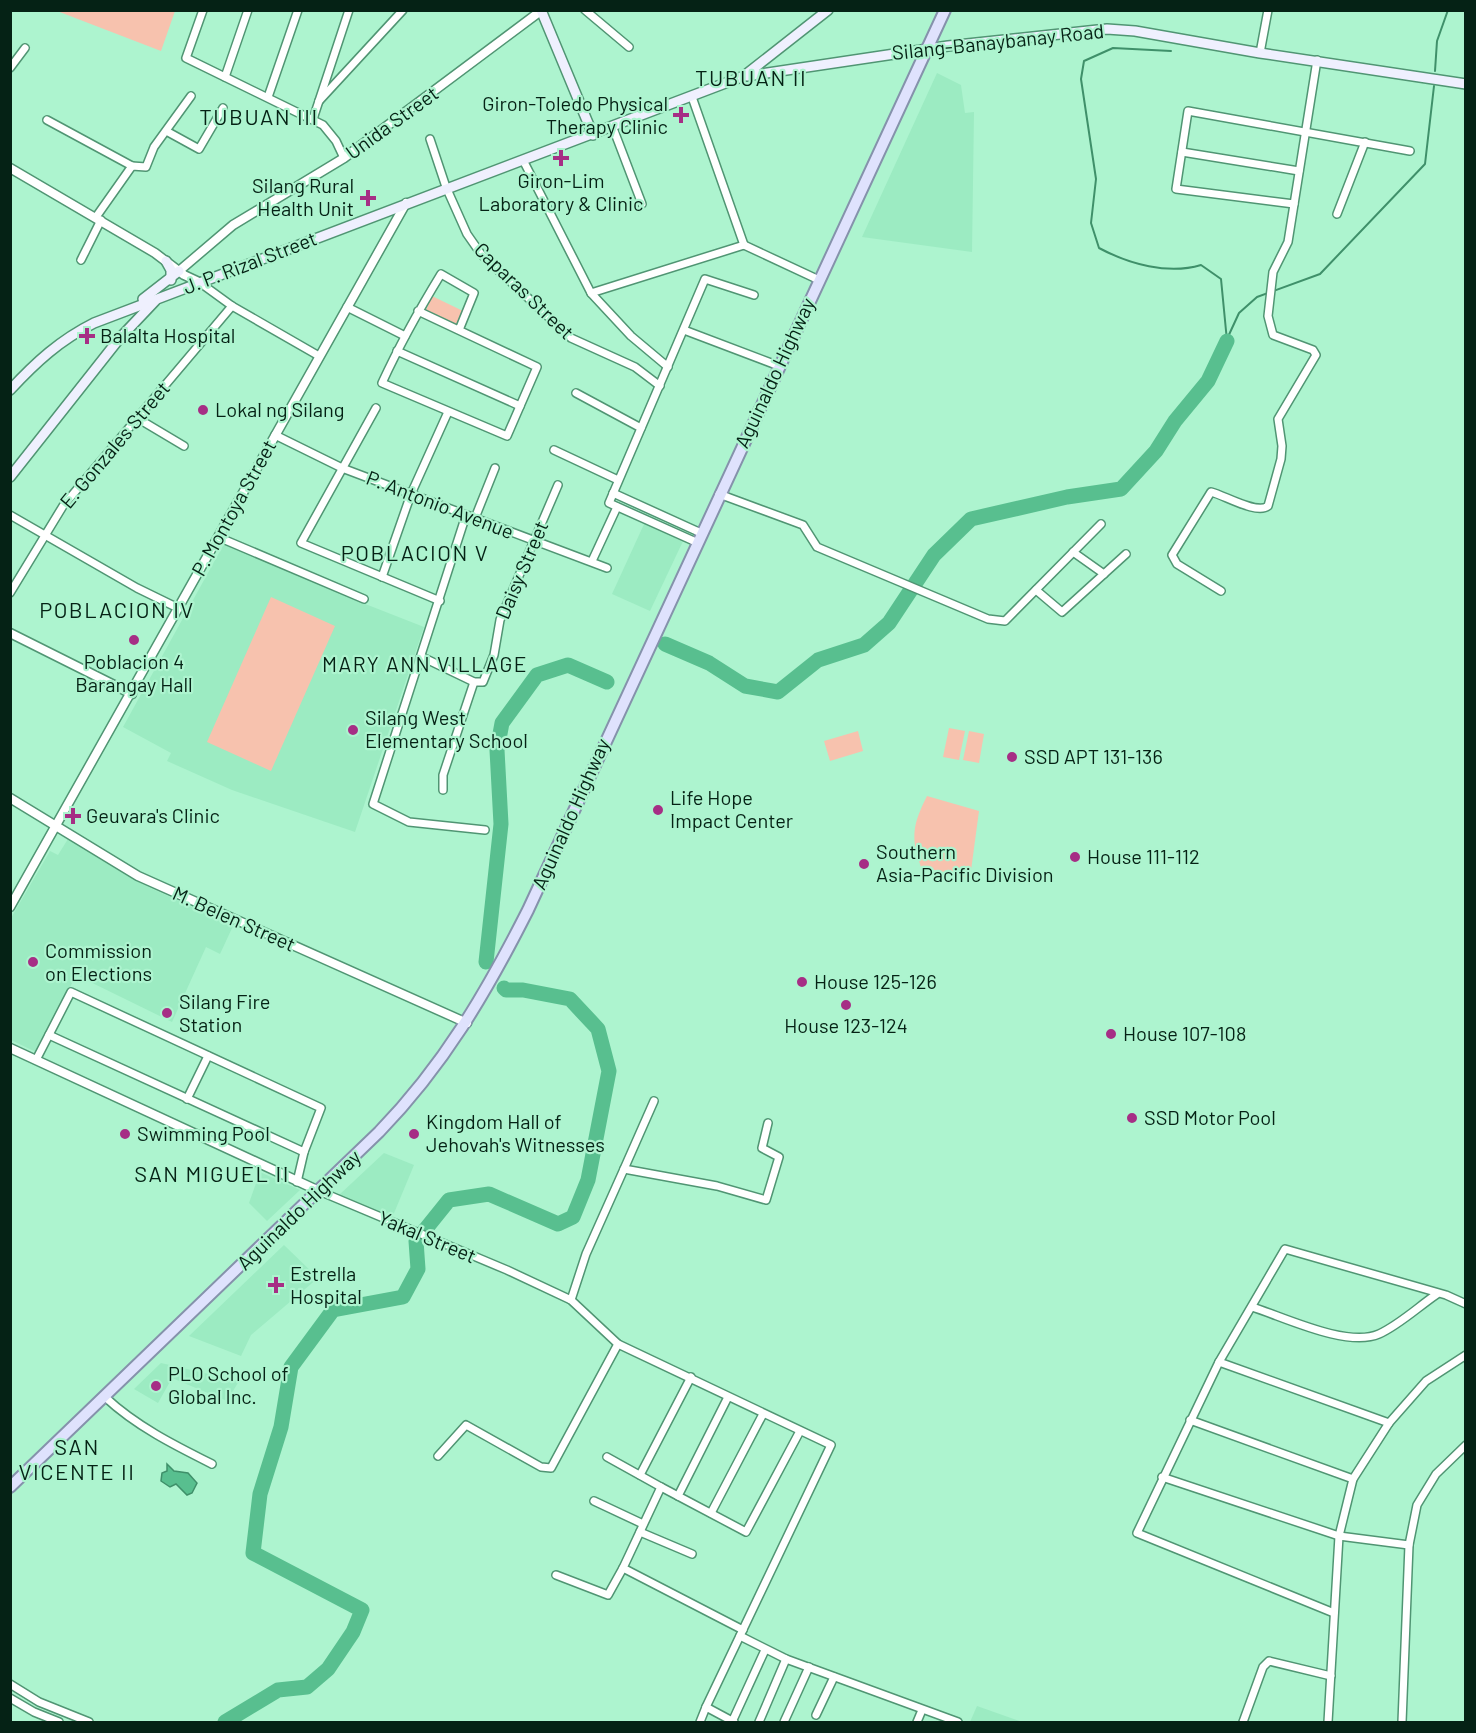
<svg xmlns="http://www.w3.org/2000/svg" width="1476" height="1733" font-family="Barlow,sans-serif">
<rect width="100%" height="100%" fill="#adf4cf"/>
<g fill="#9cebc2">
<path d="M 937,73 L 961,85 L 965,113 L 974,112 L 972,252 L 862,237 Z"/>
<path d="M 645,522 L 684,539 L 650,611 L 612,594 Z"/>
<path d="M 225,542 L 350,598 L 424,627 L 355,832 L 232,790 L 167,761 L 171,753 L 123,727 Z"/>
<path d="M 68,839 L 142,884 L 233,926 L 220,954 L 206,947 L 172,1022 L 76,975 L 38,1053 L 11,1040 L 11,918 L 50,851 L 58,855 Z"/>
<path d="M 384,1153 L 414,1165 L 392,1218 L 338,1196 Z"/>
<path d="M 260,1172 L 300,1190 L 267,1221 L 249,1203 Z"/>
<path d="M 284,1245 L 318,1278 L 251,1335 L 241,1356 L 189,1336 Z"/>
<path d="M 161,1363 L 239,1381 L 227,1401 L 172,1378 L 158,1403 L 134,1389 Z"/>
<path d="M 977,1706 L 1022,1722 L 970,1722 Z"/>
</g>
<g fill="#f7c2ae">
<path d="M 57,11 L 175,10 L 175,11 L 161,51 Z"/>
<path d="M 432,296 L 463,311 L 456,325 L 426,310 Z"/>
<path d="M 271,597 L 335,626 L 271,771 L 207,742 Z"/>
<path d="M 949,728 L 965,731 L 959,760 L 943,757 Z"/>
<path d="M 858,731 L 863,751 L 830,761 L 824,741 Z"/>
<path d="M 969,731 L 984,734 L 979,763 L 963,760 Z"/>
<path d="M 927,796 L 979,811 L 970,878 L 921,867 C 910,837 913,824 927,796 Z"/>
</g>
<path fill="#58bf8f" stroke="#3f906a" stroke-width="1.5" d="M 167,1464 L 174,1471 L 188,1473 L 197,1483 L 192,1493 L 187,1495 L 176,1484 L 170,1487 L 161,1481 L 162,1473 L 167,1471 Z"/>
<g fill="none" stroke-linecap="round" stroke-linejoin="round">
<g stroke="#3f906a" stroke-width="2">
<path d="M 1171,51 L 1113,48 L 1084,61 L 1081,79 L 1096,179 L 1091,223 L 1099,248 C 1129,264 1168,275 1201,265 L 1221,279 L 1227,341"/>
<path d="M 1435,71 L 1437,41 L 1448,10"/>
<path d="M 1227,339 L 1239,313 L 1257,297 L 1320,274 L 1425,164 L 1434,86"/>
</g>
<g stroke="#58bf8f" stroke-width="15">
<path d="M 665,644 L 709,663 L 745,686 L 778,692 L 818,660 L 864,645 L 889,623 L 934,555 L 971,519 L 1067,497 L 1121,489 L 1156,451 L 1175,421 L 1208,381 L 1227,341"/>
<path d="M 486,962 L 501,824 L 497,750 L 502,723 L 537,675 L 568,665 L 607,682"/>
<path d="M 225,1722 L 278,1690 L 307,1687 L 328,1669 L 353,1632 L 362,1610 L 253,1553 L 260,1494 L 281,1427 L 291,1367 L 333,1310 L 403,1297 L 418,1269 L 416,1241 L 449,1200 L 489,1194 L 558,1224 L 573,1217 L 588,1180 L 609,1071 L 598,1029 L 570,999 L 523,990 L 506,990 L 504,988"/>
</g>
<defs>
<g id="minor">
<path d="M 203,10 L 186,58 L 323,125 L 336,141 L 344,158"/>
<path d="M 585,10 L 629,47"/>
<path d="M 1260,53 L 1268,10"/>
<path d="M 10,68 L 25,48"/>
<path d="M 225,77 L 248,10"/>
<path d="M 268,97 L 298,10"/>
<path d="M 692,97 L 744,245"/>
<path d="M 319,101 L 403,10"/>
<path d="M 313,119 L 349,10"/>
<path d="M 47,120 L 132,166"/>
<path d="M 613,128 L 642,204"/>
<path d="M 168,132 L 199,149 L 223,108"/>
<path d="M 430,139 L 446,187 L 467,234 L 481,254 L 571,338 L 635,367 L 660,386"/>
<path d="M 1182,152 L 1299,171"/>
<path d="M 523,160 L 591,293 L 631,336 L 668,367"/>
<path d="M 1294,204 L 1176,189 L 1188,111 L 1410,151"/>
<path d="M 1337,214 L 1365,142"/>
<path d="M 96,217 L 132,166 L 146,167 L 154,147 L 191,96"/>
<path d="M 744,245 L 819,280"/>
<path d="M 81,260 L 101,220"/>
<path d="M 199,282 L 232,306 L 319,356"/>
<path d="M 591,293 L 744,245"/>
<path d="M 347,307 L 405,336"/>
<path d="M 418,311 L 537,367 L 507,436 L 382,383 C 399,346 419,310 441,274 L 474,293 L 459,330"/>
<path d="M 684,330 L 779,366"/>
<path d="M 397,351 L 520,406"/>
<path d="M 576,393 L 641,428"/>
<path d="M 376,408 L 301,543 L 440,601"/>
<path d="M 137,418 L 184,446"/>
<path d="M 275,435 L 342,468 L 607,568"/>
<path d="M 554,450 L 618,480"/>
<path d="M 613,493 L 701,533"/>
<path d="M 719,494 L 803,525 L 817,547 L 988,619 L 1005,621 L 1101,524"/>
<path d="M 10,515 L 137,588 L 178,608"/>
<path d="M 466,515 L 373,804 L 409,822 L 485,830"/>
<path d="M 475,518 L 495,468"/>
<path d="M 218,537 L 364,599"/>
<path d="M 696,542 L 609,503 L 705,279 L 754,295"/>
<path d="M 1073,552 L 1104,574"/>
<path d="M 592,561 L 617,507"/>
<path d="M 382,577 L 411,494 L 448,412"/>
<path d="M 1036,590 L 1062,612 L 1126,554"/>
<path d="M 1221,591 L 1177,564 L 1172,555 L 1211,492 C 1224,495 1257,515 1268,506 L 1281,459 L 1282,446 L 1278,419 L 1316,355 L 1313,350 L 1273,335 L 1268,316 L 1273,272 L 1288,242 L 1317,60"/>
<path d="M 10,593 L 63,506 L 232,306"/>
<path d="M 422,657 L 474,682 L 483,682 L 494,655 L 500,620 L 558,485"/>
<path d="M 443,790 L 443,775 L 474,682"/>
<path d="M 49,1035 L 304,1152"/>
<path d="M 36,1060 L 71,992 L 321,1108 L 304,1152 L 297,1182"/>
<path d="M 187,1099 L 208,1056"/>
<path d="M 624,1169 L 654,1101"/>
<path d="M 319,1191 L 507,1270 L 571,1300 L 618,1344 L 831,1445 L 706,1707"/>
<path d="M 571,1300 L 586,1254 L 624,1169 L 717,1186 L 766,1200 L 779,1157 L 762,1148 L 768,1123"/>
<path d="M 1252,1307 C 1284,1317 1347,1348 1379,1334 C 1399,1325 1418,1307 1437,1294"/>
<path d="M 1219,1362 L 1389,1423"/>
<path d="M 105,1397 C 136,1426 174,1445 212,1464"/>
<path d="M 728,1397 L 678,1496 L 746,1532 L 800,1431"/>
<path d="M 1190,1420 L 1353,1479"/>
<path d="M 438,1456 L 466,1425 L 541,1467 L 551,1468 L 618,1344"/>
<path d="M 607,1457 L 661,1487"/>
<path d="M 640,1475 L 691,1377"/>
<path d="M 1162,1477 L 1339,1536 L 1409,1545"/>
<path d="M 678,1496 L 661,1487 L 623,1568 L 743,1630"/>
<path d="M 594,1501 L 643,1524"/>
<path d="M 711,1513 L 763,1414"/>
<path d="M 640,1532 L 692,1554"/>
<path d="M 556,1575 L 608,1595 L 623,1568"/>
<path d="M 1334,1613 L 1137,1533 L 1219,1362 L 1285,1249 L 1446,1295 L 1466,1304"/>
<path d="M 740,1636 L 786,1659 L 958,1722"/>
<path d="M 10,1684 L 39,1702 L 89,1722"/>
<path d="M 10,1698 L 34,1712 L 59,1722"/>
<path d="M 816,1715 L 834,1677"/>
<path d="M 700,1722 L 706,1707 L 734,1722"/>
<path d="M 732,1722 L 765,1650"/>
<path d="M 759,1722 L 786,1659"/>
<path d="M 784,1722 L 809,1667"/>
<path d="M 917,1722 L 922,1710"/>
<path d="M 1243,1722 L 1263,1667 L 1269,1661 L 1331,1676"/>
<path d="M 1328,1722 L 1339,1536 L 1353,1479 L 1389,1423 L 1426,1381 L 1466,1355"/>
<path d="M 1402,1722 L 1409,1545 L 1417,1505 L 1436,1474 L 1466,1445"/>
</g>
<g id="tertiary">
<path d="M 10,168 L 155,253 L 184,275 L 199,282"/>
<path d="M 179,271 L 233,225 L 344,158 L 542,10"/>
<path d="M 10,633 L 132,694"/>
<path d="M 10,798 L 138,876 L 467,1023"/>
<path d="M 10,907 L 406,203"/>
<path d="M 10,1048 L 319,1191"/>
</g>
<g id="secondary">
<path d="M 541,10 L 593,135"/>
<path d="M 747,76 L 948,46 L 1107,29 L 1135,31 L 1260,53 L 1466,84"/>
<path d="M 166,261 L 171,270 L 171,280"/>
<path d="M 143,299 L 179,271"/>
<path d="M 10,390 C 36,362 60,340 94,323 L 744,76 L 828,10"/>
<path d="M 10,477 L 119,339 L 155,301"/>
</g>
<path id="primary" d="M 10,1487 L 379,1132 C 444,1065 486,993 528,910 L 945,10"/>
</defs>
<use href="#minor" stroke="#509573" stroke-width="10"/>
<use href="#tertiary" stroke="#509573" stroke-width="11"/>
<use href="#secondary" stroke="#509573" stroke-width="12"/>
<use href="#primary" stroke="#8592ab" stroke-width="14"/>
<use href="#minor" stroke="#fff" stroke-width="7"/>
<use href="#tertiary" stroke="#fff" stroke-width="8"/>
<use href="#secondary" stroke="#eff0fe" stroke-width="9"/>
<use href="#primary" stroke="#dfe2fd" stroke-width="10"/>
</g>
<g fill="#a62e85" stroke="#adf4cf" stroke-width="2">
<path d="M678 106h6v6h6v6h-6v6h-6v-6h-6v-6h6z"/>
<path d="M558 149h6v6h6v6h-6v6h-6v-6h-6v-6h6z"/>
<path d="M365 189h6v6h6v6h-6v6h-6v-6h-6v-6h6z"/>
<path d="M84 327h6v6h6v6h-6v6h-6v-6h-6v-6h6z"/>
<circle cx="203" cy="410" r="6"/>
<circle cx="134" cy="640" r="6"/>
<circle cx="353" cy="730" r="6"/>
<circle cx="1012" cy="757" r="6"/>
<circle cx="658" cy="810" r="6"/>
<path d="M70 807h6v6h6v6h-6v6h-6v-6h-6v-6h6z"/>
<circle cx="1075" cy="857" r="6"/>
<circle cx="864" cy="864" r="6"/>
<circle cx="33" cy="962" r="6"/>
<circle cx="802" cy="982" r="6"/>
<circle cx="846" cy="1005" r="6"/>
<circle cx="167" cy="1013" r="6"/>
<circle cx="1111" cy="1034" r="6"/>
<circle cx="1132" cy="1118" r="6"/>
<circle cx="125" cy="1134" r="6"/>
<circle cx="414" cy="1134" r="6"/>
<path d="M273 1276h6v6h6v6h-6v6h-6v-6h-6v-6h6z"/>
<circle cx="156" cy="1386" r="6"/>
</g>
<g text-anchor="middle" stroke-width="4.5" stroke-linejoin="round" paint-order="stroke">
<g font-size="20" fill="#052215" stroke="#adf4cf">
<text transform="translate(998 42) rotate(-6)" y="7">Silang-Banaybanay Road</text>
<text transform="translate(392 123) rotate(-36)" y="7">Unida Street</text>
<text transform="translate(250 263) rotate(-21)" y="7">J. P. Rizal Street</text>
<text transform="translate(524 291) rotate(44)" y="7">Caparas Street</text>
<text transform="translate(775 373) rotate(-65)" y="7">Aguinaldo Highway</text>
<text transform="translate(115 445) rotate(-50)" y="7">E. Gonzales Street</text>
<text transform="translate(440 505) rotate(21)" y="7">P. Antonio Avenue</text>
<text transform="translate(234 508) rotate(-61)" y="7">P. Montoya Street</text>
<text transform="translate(522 570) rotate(-67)" y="7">Daisy Street</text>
<text transform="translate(571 814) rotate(-66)" y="7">Aguinaldo Highway</text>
<text transform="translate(234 919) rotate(24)" y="7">M. Belen Street</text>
<text transform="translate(299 1210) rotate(-44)" y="7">Aguinaldo Highway</text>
<text transform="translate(427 1237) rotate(23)" y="7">Yakal Street</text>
</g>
<g font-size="20" fill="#052215" stroke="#adf4cf" text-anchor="start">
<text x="668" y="111" text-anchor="end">Giron-Toledo Physical<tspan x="668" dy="23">Therapy Clinic</tspan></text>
<text x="561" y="188" text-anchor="middle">Giron-Lim<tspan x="561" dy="23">Laboratory &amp; Clinic</tspan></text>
<text x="354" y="193" text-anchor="end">Silang Rural<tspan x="354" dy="23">Health Unit</tspan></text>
<text x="100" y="343">Balalta Hospital</text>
<text x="215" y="417">Lokal ng Silang</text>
<text x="134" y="669" text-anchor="middle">Poblacion 4<tspan x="134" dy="23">Barangay Hall</tspan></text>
<text x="365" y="725">Silang West<tspan x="365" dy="23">Elementary School</tspan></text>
<text x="1024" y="764">SSD APT 131-136</text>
<text x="670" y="805">Life Hope<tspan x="670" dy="23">Impact Center</tspan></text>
<text x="86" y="823">Geuvara's Clinic</text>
<text x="876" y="859">Southern<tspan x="876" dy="23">Asia-Pacific Division</tspan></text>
<text x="1087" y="864">House 111-112</text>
<text x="45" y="958">Commission<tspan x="45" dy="23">on Elections</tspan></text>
<text x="814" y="989">House 125-126</text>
<text x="179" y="1009">Silang Fire<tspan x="179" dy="23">Station</tspan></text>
<text x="846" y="1033" text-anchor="middle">House 123-124</text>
<text x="1123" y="1041">House 107-108</text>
<text x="1144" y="1125">SSD Motor Pool</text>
<text x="426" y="1129">Kingdom Hall of<tspan x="426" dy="23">Jehovah's Witnesses</tspan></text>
<text x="137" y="1141">Swimming Pool</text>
<text x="290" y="1281">Estrella<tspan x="290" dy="23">Hospital</tspan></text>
<text x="168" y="1381">PLO School of<tspan x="168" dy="23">Global Inc.</tspan></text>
</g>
<g font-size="21" letter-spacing="1.5" fill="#052215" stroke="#adf4cf">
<text x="425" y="672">MARY ANN VILLAGE</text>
</g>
<g font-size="22" letter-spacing="1.5" fill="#052215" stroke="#adf4cf">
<text x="751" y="86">TUBUAN II</text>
<text x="259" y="125">TUBUAN III</text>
<text x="415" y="561">POBLACION V</text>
<text x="117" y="618">POBLACION IV</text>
<text x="212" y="1182">SAN MIGUEL II</text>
<text x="77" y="1455">SAN<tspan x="77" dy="25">VICENTE II</tspan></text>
</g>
</g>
<rect width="1476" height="1733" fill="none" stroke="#052215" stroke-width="24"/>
</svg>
